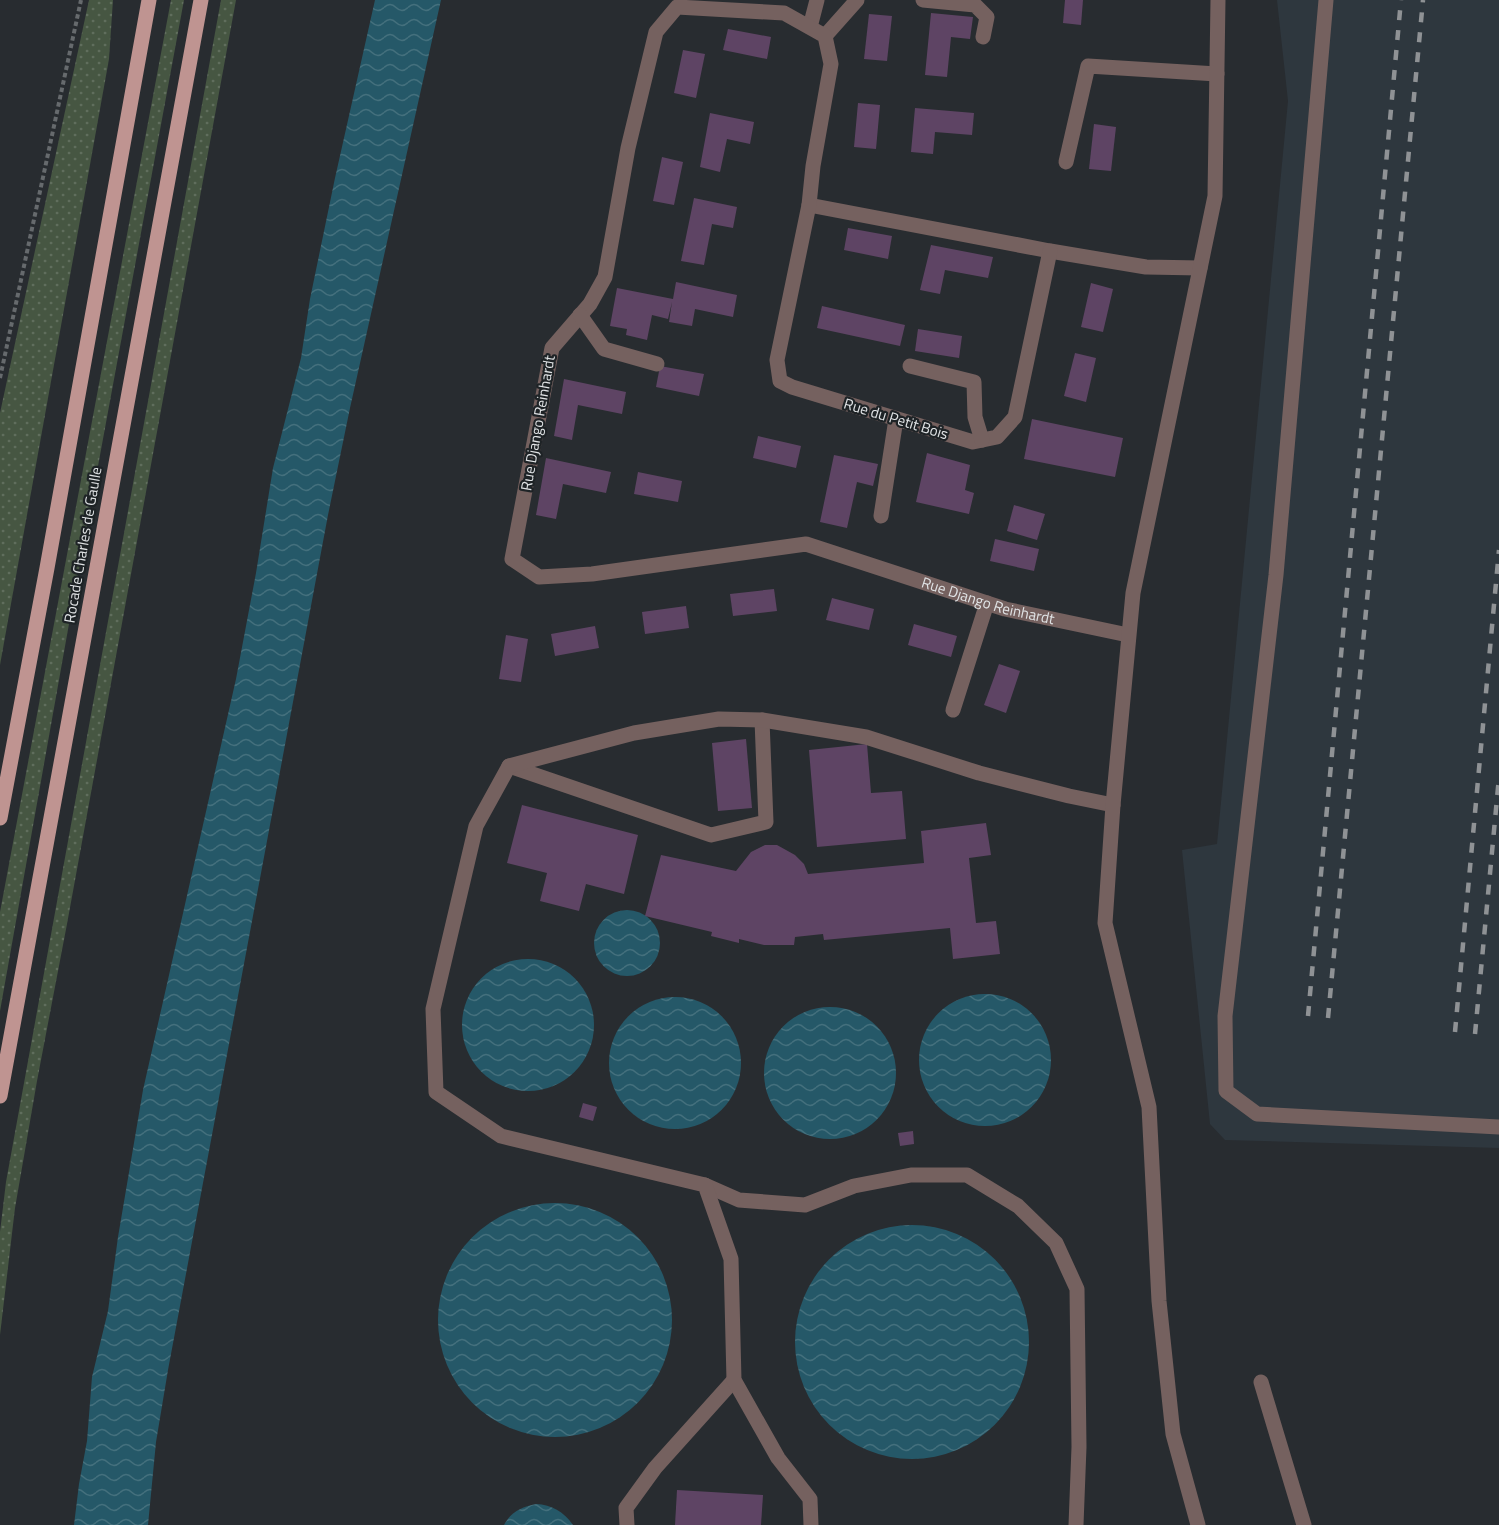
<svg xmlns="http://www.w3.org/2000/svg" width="1499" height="1525" font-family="'Titillium Web',sans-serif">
<defs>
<pattern id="grass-dots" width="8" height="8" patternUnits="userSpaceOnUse" patternTransform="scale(1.5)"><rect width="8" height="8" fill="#465642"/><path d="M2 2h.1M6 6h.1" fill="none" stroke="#606e5d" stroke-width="1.8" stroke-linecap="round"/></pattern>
<pattern id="water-waves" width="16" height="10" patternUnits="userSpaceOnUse" patternTransform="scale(1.5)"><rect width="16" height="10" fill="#255868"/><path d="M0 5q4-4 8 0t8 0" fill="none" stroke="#44707d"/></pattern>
</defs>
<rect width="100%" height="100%" fill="#282c30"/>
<path fill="#2e373e" d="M 1277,0 L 1499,0 L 1499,1148 L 1225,1140 L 1210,1124 L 1182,850 L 1217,844 L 1288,101 Z"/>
<g fill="url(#grass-dots)">
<path d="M 89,0 L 113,0 L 109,59 L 0,665 L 0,413 Z"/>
<path d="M 171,0 L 184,0 L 72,607 L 0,1011 L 0,912 Z"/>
<path d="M 221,0 L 236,0 L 67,924 L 37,1081 L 15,1208 L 0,1335 L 0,1232 L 6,1182 Z"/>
</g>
<g fill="url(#water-waves)">
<path d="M 375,0 L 441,0 L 350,408 L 328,515 L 168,1370 L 156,1442 L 148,1525 L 74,1525 L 79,1484 L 87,1441 L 92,1377 L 108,1311 L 118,1237 L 143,1090 L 236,679 L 256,573 L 273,468 L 301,358 L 310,299 L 335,178 Z"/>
<circle cx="627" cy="943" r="33"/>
<circle cx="528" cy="1025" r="66"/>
<circle cx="985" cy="1060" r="66"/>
<circle cx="675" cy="1063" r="66"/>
<circle cx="830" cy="1073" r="66"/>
<circle cx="555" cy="1320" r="117"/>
<circle cx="912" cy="1342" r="117"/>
<path d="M 536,1504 C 552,1505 563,1511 573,1525 L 504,1525 C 511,1512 521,1507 536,1504 Z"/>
</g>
<g fill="#5e4464">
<path d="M 1065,0 L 1083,0 L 1081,25 L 1063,23 Z"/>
<path d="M 931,13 L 973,17 L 970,39 L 951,37 L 947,77 L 925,75 Z"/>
<path d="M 869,14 L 892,16 L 887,61 L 864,59 Z"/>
<path d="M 728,29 L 771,37 L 767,59 L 723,50 Z"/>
<path d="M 683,50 L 705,54 L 696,98 L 674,93 Z"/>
<path d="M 858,103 L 880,105 L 876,149 L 854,147 Z"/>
<path d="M 915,108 L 974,113 L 972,135 L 935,132 L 933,154 L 911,152 Z"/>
<path d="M 710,113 L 754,122 L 750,144 L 727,139 L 720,172 L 700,167 Z"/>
<path d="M 1094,124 L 1116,127 L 1111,171 L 1089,169 Z"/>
<path d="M 662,157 L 683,162 L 674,205 L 653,201 Z"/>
<path d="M 694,198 L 737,207 L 733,228 L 712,224 L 704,265 L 681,261 Z"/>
<path d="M 848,228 L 892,236 L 888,259 L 844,250 Z"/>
<path d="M 931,245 L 993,257 L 988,278 L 945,270 L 940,294 L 920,290 Z"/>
<path d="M 676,282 L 737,295 L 733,317 L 695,309 L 692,326 L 669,322 L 672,302 L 668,319 L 652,315 L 647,340 L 626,335 L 627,329 L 610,326 L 617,288 L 673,299 Z"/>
<path d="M 1091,283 L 1113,289 L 1103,332 L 1081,327 Z"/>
<path d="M 822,306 L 905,325 L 900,346 L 817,328 Z"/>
<path d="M 918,329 L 962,336 L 959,358 L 915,351 Z"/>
<path d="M 1075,353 L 1096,358 L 1086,402 L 1064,396 Z"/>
<path d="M 660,366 L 704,374 L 699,396 L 656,387 Z"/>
<path d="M 564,379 L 626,392 L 622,414 L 578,405 L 572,440 L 554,436 Z"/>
<path d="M 1032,419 L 1123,438 L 1115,477 L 1024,459 Z"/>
<path d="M 758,436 L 801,446 L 796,468 L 753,458 Z"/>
<path d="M 927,453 L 970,465 L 965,490 L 974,493 L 969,514 L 916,502 Z"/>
<path d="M 834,455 L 878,464 L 873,486 L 857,482 L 847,528 L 820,522 Z"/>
<path d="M 546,458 L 611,472 L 606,493 L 563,484 L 556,519 L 536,515 Z"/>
<path d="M 638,472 L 682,481 L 678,502 L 634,494 Z"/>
<path d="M 1014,505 L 1045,514 L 1037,540 L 1007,531 Z"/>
<path d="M 995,539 L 1039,549 L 1034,571 L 990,561 Z"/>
<path d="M 774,589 L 777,611 L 733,616 L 730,594 Z"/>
<path d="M 832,598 L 874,609 L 869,630 L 826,620 Z"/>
<path d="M 686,606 L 689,628 L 645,634 L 642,612 Z"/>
<path d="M 914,624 L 957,636 L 951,657 L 908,645 Z"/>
<path d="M 595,626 L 599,648 L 555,656 L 551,634 Z"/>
<path d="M 506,635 L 528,639 L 521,682 L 499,679 Z"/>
<path d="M 999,664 L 1020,671 L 1006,713 L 984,705 Z"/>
<path d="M 746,739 L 752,808 L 718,811 L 712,743 Z"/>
<path d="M 867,744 L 871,793 L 902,791 L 906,839 L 817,847 L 809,750 Z"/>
<path d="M 522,805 L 638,835 L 624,894 L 586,884 L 579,911 L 540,901 L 547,873 L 507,863 Z"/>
<path d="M 986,823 L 991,855 L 969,858 L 976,923 L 996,921 L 1000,954 L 953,959 L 950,928 L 824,940 L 823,934 L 795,937 L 794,945 L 764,945 L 739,939 L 739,943 L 711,936 L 712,932 L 645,916 L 661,855 L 736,871 L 751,852 L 765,845 L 777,845 L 795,855 L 804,864 L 808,874 L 924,863 L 921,831 Z"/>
<path d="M 583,1103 L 597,1107 L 593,1121 L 579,1117 Z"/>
<path d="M 913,1131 L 914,1144 L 900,1146 L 898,1133 Z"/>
<path d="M 677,1490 L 763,1495 L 761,1525 L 675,1525 Z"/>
</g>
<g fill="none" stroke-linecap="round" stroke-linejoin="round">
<path stroke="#666a6d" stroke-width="4" stroke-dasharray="4.5 3" stroke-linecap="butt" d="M 0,378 L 81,0"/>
<g stroke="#75615f" stroke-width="15">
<path d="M 923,0 L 975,5 L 987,17 L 983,37"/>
<path d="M 1326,0 L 1276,575 L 1225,1016 L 1226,1091 L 1257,1114 L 1499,1127"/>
<path d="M 810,27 L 817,0"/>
<path d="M 825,36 L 857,0"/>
<path d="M 1066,162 L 1088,66 L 1217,74"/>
<path d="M 809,205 L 1050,251 L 1146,267 L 1200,268"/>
<path id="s1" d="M 1050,251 L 1015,417 L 997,437 L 973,442 L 792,387 L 780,381 L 777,360 L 809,205 L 813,166 L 831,64 L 825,36 L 784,13 L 677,7 L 656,32 L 628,148 L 605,277 L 590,304 L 552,348 L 512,559 L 539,577 L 592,574 L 806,544 L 1005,609 L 1128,635"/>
<path d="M 580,315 L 604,349 L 657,364"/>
<path d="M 910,366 L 974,382 L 975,417 L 982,440"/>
<path d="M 881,516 L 896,419"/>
<path d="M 953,710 L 987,603"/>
<path d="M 509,766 L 711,835 L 766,822 L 762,720"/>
<path d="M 705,1185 L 739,1200 L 805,1205 L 854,1186 L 911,1175 L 967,1175 L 1018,1206 L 1056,1243 L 1077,1289 L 1079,1447 L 1076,1525"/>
<path d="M 1261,1382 L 1304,1525"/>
<path d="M 627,1525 L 626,1508 L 655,1468 L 734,1380"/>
<path d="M 811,1525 L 810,1499 L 778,1458 L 734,1380 L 731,1259 L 705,1185 L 501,1136 L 436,1092 L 433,1009 L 476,826 L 509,766 L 634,733 L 719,719 L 762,720 L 866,737 L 979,773 L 1069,796 L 1113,805"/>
<path d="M 1198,1525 L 1173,1434 L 1159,1301 L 1149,1107 L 1105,923 L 1113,805 L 1133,593 L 1215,196 L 1218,0"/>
</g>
<g stroke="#bf9491" stroke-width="15">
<path d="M 0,818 L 47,568 L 149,0"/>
<path d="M 0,1096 L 201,0"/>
</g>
<g stroke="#8f9295" stroke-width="4.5" stroke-dasharray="10 10" stroke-linecap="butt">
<path d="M 1308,1016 L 1401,0"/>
<path d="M 1328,1018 L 1423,0"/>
<path d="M 1455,1032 L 1499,550"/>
<path d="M 1475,1034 L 1499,777"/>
</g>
</g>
<g text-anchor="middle" stroke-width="4.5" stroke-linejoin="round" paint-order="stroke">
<g font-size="15" fill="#e0e3e5" stroke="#1e2326">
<text transform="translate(896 419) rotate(17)" y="5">Rue du Petit Bois</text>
<text transform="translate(538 423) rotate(-80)" y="5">Rue Django Reinhardt</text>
<text transform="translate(83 545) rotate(-80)" y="5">Rocade Charles de Gaulle</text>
<text dy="5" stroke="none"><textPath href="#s1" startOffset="2008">Rue Django Reinhardt</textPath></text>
</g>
</g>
</svg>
